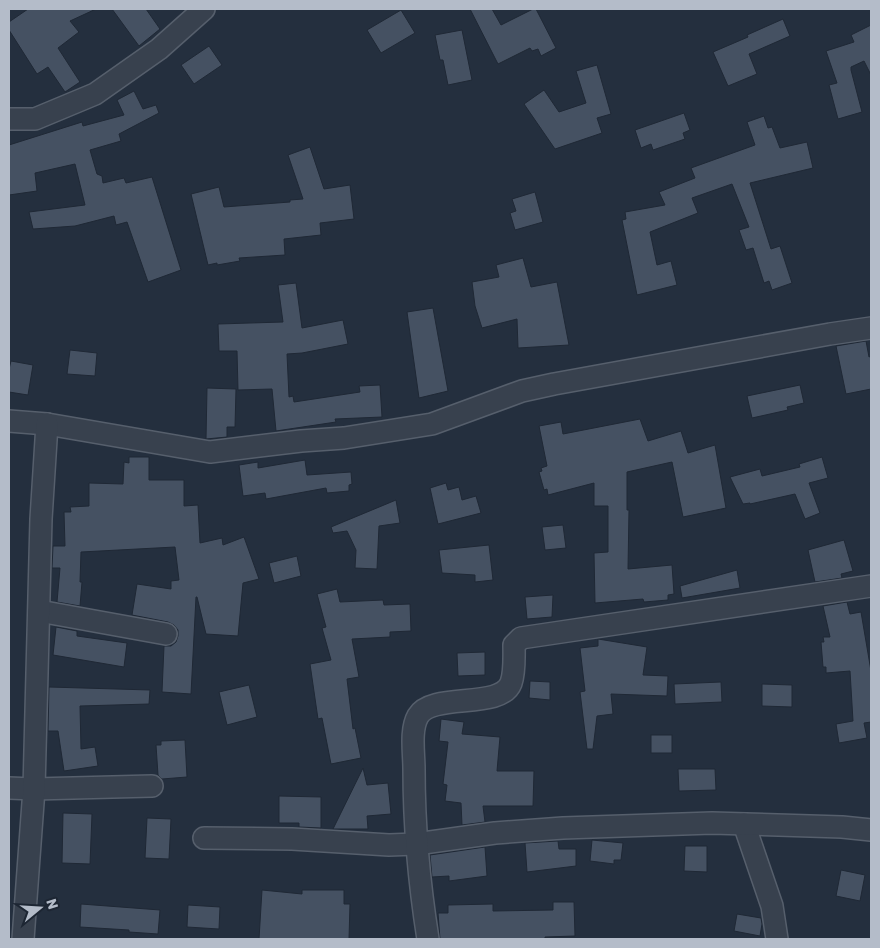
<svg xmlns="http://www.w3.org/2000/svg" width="880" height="948" font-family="Rubik,sans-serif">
<rect width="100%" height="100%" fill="#242f3e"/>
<g fill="#455162" stroke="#1f2835">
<path d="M 28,9 L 96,9 L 70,21 L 79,32 L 58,48 L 80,82 L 65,92 L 48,67 L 37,74 L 9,30 L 9,22 Z"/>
<path d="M 112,9 L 146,9 L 160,29 L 139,46 Z"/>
<path d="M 470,9 L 492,9 L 501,25 L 533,9 L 536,9 L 556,48 L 541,56 L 538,49 L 532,51 L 530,48 L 498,64 Z"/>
<path d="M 401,10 L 415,33 L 381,53 L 367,30 Z"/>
<path d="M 783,19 L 790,36 L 749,54 L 757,74 L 728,86 L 713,52 L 748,37 L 747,35 Z"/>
<path d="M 871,25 L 871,75 L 864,61 L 851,67 L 851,70 L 862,112 L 838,119 L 829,85 L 837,83 L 826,51 L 854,42 L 851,35 Z"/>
<path d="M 462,30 L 472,80 L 448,85 L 443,60 L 440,60 L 435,35 Z"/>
<path d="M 209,46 L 222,65 L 194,84 L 181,65 Z"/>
<path d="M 597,65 L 611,114 L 597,118 L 602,133 L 555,149 L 524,104 L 544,90 L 559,112 L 586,103 L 576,71 Z"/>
<path d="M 134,91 L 143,109 L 156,105 L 159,113 L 119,134 L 121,141 L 90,150 L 97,174 L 102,176 L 103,183 L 124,178 L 126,183 L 152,177 L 181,270 L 148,282 L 127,222 L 116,225 L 114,216 L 75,226 L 33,229 L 29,212 L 85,205 L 75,164 L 35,173 L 37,191 L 9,195 L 9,145 L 82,122 L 83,126 L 124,115 L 117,100 Z"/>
<path d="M 684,113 L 690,130 L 683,133 L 685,139 L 653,150 L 651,144 L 641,148 L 635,130 Z"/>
<path d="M 764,116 L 768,128 L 772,127 L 780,148 L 807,142 L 813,168 L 750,183 L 771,249 L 780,246 L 792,283 L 772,290 L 769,281 L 764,283 L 753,248 L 746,250 L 739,230 L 749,227 L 732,184 L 692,198 L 698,213 L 650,232 L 657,265 L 671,261 L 677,285 L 637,295 L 622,220 L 626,219 L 625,212 L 665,205 L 659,192 L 695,178 L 691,168 L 755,145 L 747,122 Z"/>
<path d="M 310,147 L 324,189 L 350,185 L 354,219 L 320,223 L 321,235 L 284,239 L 285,255 L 239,258 L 240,261 L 217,265 L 217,263 L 208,265 L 191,194 L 219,187 L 224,207 L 290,202 L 290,200 L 303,199 L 288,155 Z"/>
<path d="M 535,192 L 543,222 L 515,230 L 510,213 L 516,211 L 512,199 Z"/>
<path d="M 523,258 L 531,287 L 557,282 L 569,345 L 518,348 L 517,319 L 482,328 L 475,306 L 472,282 L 499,277 L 496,265 Z"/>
<path d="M 296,283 L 302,328 L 343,320 L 348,344 L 302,353 L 287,354 L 289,397 L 293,396 L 294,402 L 360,392 L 359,386 L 380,385 L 382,417 L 335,419 L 336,422 L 276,431 L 272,389 L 238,390 L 237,351 L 219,351 L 218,324 L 283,322 L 278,285 Z"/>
<path d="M 433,308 L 448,391 L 419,398 L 407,312 Z"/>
<path d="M 866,341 L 869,357 L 871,356 L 871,389 L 846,394 L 836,346 Z"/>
<path d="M 70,350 L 97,353 L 95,376 L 67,374 Z"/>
<path d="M 11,361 L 33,365 L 28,395 L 9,392 L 9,369 Z"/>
<path d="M 800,385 L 804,403 L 787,407 L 788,410 L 752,418 L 747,396 Z"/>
<path d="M 207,388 L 236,389 L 235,427 L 227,427 L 227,437 L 206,439 Z"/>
<path d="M 640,419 L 648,441 L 681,431 L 688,453 L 715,445 L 726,508 L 683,517 L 672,462 L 627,472 L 627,510 L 629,510 L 628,569 L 672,565 L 674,594 L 668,595 L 668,600 L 644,602 L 643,599 L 595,603 L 594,553 L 608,552 L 608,506 L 594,506 L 594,483 L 548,495 L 547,489 L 544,490 L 539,472 L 542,471 L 541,468 L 547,466 L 539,426 L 561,422 L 563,434 Z"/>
<path d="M 129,457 L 149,457 L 149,480 L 184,480 L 184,506 L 198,505 L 200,543 L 222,538 L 223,545 L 244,537 L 259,579 L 243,583 L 238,636 L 206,634 L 197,597 L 196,597 L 191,694 L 162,692 L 164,646 L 171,646 L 176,642 L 178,636 L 178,630 L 174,625 L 168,622 L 132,615 L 137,584 L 171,589 L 171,581 L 179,580 L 175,547 L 81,552 L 80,582 L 82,582 L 80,606 L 57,602 L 60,568 L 52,568 L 53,546 L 65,546 L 64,512 L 71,512 L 70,507 L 89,506 L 89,483 L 123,484 L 124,462 L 129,463 Z"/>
<path d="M 822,457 L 828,478 L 809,483 L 820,513 L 805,519 L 795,494 L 750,504 L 750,503 L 743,504 L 730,477 L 760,469 L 762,476 L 800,467 L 799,464 Z"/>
<path d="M 305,460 L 307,475 L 351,472 L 352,484 L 349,485 L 349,491 L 327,493 L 326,488 L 266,499 L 265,493 L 243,496 L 239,465 L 258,462 L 258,468 Z"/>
<path d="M 446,483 L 448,490 L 459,487 L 462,500 L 476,496 L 481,513 L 438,524 L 430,488 Z"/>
<path d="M 396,500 L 400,523 L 379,526 L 377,569 L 355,568 L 356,550 L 347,531 L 333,533 L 331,527 Z"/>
<path d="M 563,525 L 566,548 L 545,550 L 542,527 Z"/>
<path d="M 844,540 L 853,571 L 841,574 L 842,578 L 815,582 L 808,550 Z"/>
<path d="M 489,545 L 493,580 L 475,582 L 475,575 L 442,573 L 439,550 Z"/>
<path d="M 297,556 L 301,576 L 274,583 L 269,563 Z"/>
<path d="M 737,570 L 740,588 L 682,598 L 680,586 Z"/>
<path d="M 337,589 L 340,602 L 383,600 L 384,605 L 410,604 L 411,631 L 390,632 L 390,637 L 352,639 L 359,677 L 347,679 L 353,729 L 355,728 L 361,758 L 331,764 L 322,718 L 318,719 L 310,664 L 331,660 L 322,628 L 326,627 L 317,594 Z"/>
<path d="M 553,595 L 552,617 L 527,619 L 525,597 Z"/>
<path d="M 847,602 L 850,614 L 861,612 L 871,671 L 871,722 L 864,723 L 867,738 L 839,743 L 836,724 L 853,721 L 850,671 L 826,673 L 826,667 L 823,667 L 821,642 L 824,642 L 823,637 L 830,637 L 823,606 Z"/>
<path d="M 56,627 L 77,631 L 77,636 L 127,643 L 124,667 L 53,655 Z"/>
<path d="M 598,639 L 647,647 L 643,675 L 668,676 L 667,696 L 611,694 L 613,714 L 597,716 L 593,749 L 587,749 L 580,692 L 585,691 L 580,648 L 598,646 Z"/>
<path d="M 485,652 L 485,675 L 458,676 L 457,653 Z"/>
<path d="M 530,681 L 550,682 L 550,700 L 529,698 Z"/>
<path d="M 721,682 L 722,702 L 675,704 L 674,684 Z"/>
<path d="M 762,684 L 792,685 L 792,707 L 762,706 Z"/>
<path d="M 249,685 L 257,717 L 227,725 L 219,692 Z"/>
<path d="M 49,687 L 150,690 L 149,704 L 80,706 L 81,749 L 95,747 L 98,766 L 64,771 L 58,731 L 48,731 Z"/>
<path d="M 441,719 L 464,722 L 462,734 L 500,737 L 497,771 L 534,771 L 533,806 L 483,806 L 485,822 L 462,825 L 461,803 L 445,801 L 447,785 L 443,784 L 448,742 L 439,741 Z"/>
<rect x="651" y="735" width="21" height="18"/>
<path d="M 185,740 L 187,777 L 162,779 L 158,775 L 156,745 L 161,745 L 161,741 Z"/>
<path d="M 363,768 L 367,785 L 388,783 L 391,814 L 367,816 L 368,829 L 333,829 Z"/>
<path d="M 678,769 L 715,769 L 716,790 L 679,791 Z"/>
<path d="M 279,796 L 321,797 L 321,828 L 299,827 L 299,823 L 279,823 Z"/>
<path d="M 63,813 L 92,814 L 90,864 L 62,863 Z"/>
<path d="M 147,818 L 171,819 L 169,859 L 145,858 Z"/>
<path d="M 592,840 L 623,843 L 621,860 L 614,860 L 614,864 L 590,861 Z"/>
<path d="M 558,841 L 559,849 L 576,849 L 576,866 L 527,872 L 525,843 Z"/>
<path d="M 685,846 L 707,846 L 707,872 L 684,871 Z"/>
<path d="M 485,847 L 487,876 L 449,881 L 449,876 L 432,877 L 430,855 Z"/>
<path d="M 841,870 L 865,875 L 860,901 L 836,896 Z"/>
<path d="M 262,890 L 302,894 L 302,890 L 344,890 L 344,904 L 350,904 L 349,939 L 259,939 Z"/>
<path d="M 553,902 L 574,902 L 575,936 L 545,937 L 545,939 L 440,939 L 438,913 L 448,913 L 448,905 L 493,904 L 493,911 L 553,910 Z"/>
<path d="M 81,904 L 160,910 L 158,934 L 129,932 L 129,930 L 80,927 Z"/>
<path d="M 188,905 L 220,907 L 219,929 L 187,927 Z"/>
<path d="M 737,914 L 761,918 L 762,924 L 760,936 L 734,931 Z"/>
</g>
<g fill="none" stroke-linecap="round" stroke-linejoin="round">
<defs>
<g id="minor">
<path d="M 9,119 L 35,119 L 95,94 L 159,49 L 204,9"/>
<path d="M 9,421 L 47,424 L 210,452 L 301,441 L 344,438 L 432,424 L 522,391 L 554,384 L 830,334 L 871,328"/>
<path d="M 39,611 L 166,634"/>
<path d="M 9,788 L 34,789 L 152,786"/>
<path d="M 744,824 L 772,906 L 777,939"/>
<path d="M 204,838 L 292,839 L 389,845 L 416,844 L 495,833 L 563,828 L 712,823 L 842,827 L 871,830"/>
<path d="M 23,939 L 34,789 L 41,519 L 47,424"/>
<path d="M 428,939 C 419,882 414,826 414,769 C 414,753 410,730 418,716 C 432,692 501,710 511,683 C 515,672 514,656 514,645 L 521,638 L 871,586"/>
</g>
</defs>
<use href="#minor" stroke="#565f6c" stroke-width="24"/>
<use href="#minor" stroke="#38414e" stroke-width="21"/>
</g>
<rect width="880" height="948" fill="none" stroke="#b4bcc9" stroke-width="20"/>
<g transform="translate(40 908) rotate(72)" stroke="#1d2633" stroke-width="4" paint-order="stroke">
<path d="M0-4L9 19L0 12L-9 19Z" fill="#b4bcc9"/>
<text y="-8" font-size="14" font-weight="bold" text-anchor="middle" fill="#b4bcc9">N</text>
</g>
</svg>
